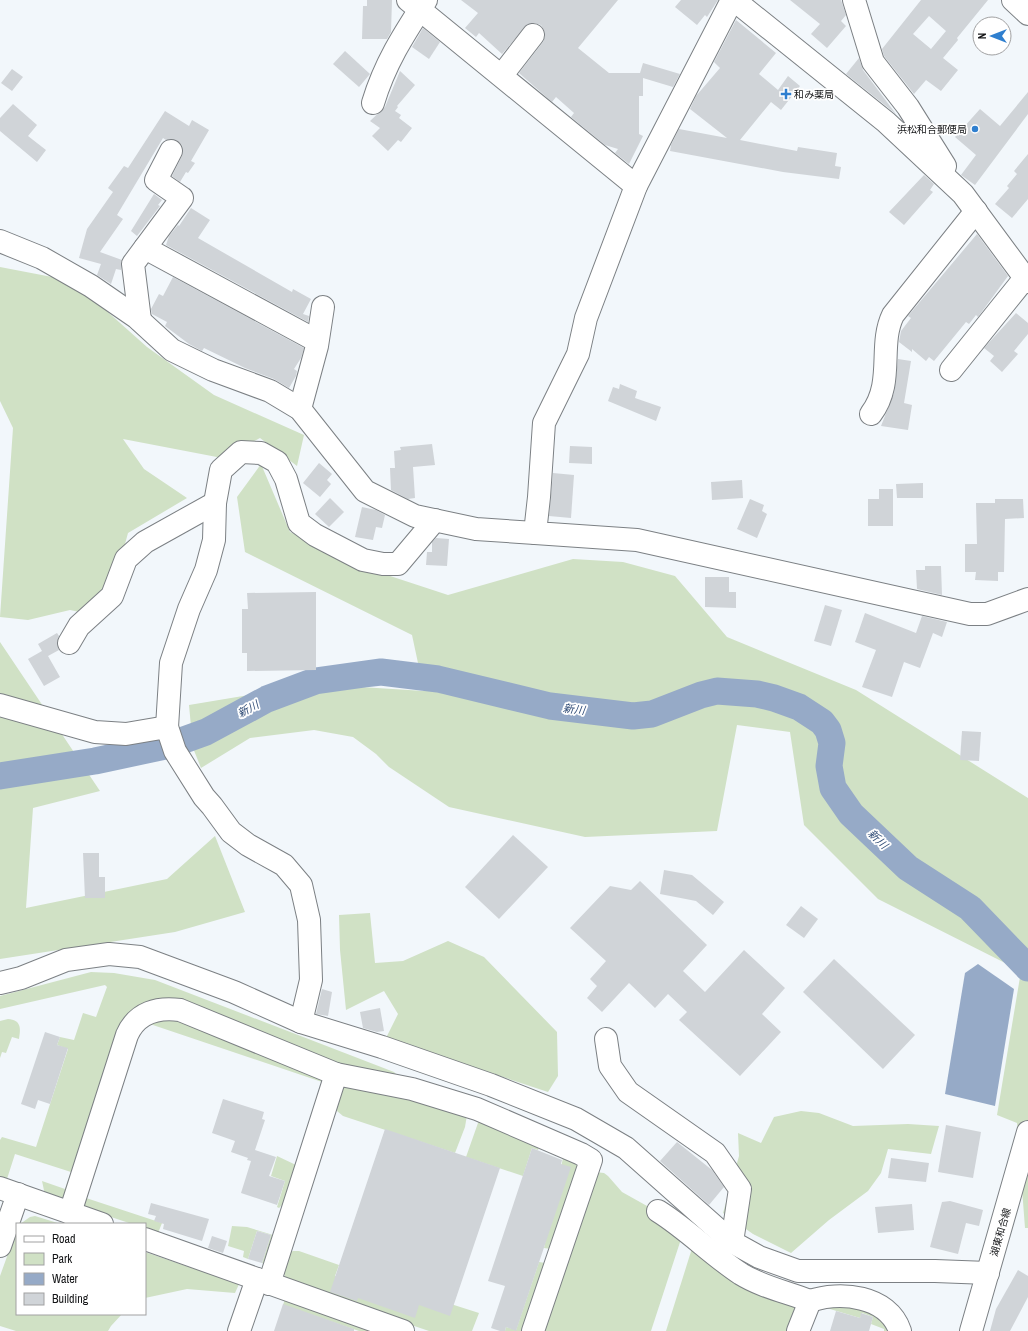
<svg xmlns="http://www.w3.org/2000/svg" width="1028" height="1331" font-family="'Archivo Narrow','Noto Sans JP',sans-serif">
<rect width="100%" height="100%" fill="#f2f7fb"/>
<g fill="#d0e1c5">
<path d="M 0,267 L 73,281 L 147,347 L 214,395 L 304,435 L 297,466 L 260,438 L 222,458 L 123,439 L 144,469 L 187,498 L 128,533 L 116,577 L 94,615 L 70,610 L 28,620 L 0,617 L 13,428 L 0,401 Z"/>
<path d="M 261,464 L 290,532 L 381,573 L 448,595 L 573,559 L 623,562 L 675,576 L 727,637 L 856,690 L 1028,798 L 1028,1228 L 1025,1228 L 1017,1123 L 997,1115 L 1021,971 L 878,899 L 804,825 L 790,732 L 737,725 L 717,831 L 585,837 L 449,807 L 389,767 L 376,754 L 353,737 L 314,730 L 250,738 L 201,768 L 193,748 L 189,705 L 255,694 L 361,687 L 424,691 L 412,635 L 245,552 L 237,497 Z"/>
<path d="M 0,642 L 100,791 L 33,808 L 26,908 L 167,879 L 215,836 L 245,912 L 175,932 L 0,959 Z"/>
<path d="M 370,913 L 375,963 L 403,961 L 448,941 L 484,957 L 557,1032 L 558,1076 L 548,1092 L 386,1038 L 398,1014 L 384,991 L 346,1010 L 340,950 L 339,915 Z"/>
<path d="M 91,972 L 114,973 L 155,980 L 394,1072 L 398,1076 L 386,1079 L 148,1006 L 67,1203 L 45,1195 L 42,1181 L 65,1189 L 71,1172 L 15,1154 L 6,1182 L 0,1180 L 0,1140 L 2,1137 L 36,1147 L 68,1049 L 57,1045 L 60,1037 L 74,1040 L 83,1013 L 96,1017 L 107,987 L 105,985 L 0,1009 L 0,996 Z"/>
<path d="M 162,1012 L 180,1013 L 321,1070 L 325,1083 L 144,1022 L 105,1129 L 101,1128 L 132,1033 L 139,1022 Z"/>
<path d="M 8,1019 C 21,1020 21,1028 19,1039 L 12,1037 L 6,1053 L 2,1052 L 0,1058 L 0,1021 Z"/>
<path d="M 345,1080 L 467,1115 L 465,1127 L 455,1153 L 343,1116 L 337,1111 L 336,1105 Z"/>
<path d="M 801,1111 L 819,1113 L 853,1126 L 908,1124 L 939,1126 L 931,1154 L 888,1149 L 881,1173 L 868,1191 L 829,1220 L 791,1253 L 753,1234 L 723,1213 L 739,1156 L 738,1133 L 761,1143 L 774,1117 Z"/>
<path d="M 481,1119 L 541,1141 L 538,1150 L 532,1148 L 523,1176 L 466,1157 L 478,1123 Z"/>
<path d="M 556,1147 L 579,1160 L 551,1249 L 544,1248 L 563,1158 L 554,1155 Z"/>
<path d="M 277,1156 L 296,1165 L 284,1203 L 279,1208 L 277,1207 L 285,1181 L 271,1176 Z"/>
<path d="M 595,1172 L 604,1173 L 608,1176 L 622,1192 L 656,1211 L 683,1233 L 651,1331 L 538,1331 Z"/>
<path d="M 83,1197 L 162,1223 L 158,1233 L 145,1228 L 145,1224 L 132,1224 L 87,1209 L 83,1205 Z"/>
<path d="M 35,1216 L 61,1224 L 20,1224 L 30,1217 Z"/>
<path d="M 232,1226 L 247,1227 L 273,1235 L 264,1264 L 262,1263 L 271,1235 L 257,1231 L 248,1259 L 243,1257 L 244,1251 L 228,1246 Z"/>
<path d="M 17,1229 L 17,1314 L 122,1314 L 111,1326 L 108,1331 L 16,1331 L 0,1326 L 0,1276 Z"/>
<path d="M 694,1242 L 798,1300 L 792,1331 L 666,1331 Z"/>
<path d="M 293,1251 L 299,1251 L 339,1265 L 335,1276 L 454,1305 L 479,1313 L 472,1331 L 429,1331 L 293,1285 C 280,1277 284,1267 286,1254 Z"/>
<path d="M 145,1252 L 239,1284 L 235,1293 L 187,1289 L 145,1298 Z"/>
<path d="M 539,1262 L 545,1263 L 527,1331 L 505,1331 L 506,1327 L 516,1330 Z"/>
<path d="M 285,1299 L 377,1331 L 359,1331 L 283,1305 Z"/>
<path d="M 820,1306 L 867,1307 L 894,1331 L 884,1331 L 884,1329 L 871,1324 L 873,1317 L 862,1313 L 860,1318 Z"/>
</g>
<path fill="#96aac7" d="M 978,964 L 1014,989 L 995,1106 L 945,1094 L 965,973 Z"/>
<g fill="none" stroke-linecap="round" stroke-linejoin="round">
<path stroke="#96aac7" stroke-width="27" d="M 0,776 L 95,761 L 170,745 L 206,732 L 267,699 L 315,681 L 365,674 L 381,672 L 438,679 L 550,706 L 633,716 L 652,714 L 701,695 L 717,691 L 757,694 L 774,698 L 799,707 L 822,722 L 828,730 L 832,743 L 829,766 L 833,788 L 851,814 L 908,868 L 970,908 L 1028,968"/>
</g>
<g fill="#d0d4d8" fill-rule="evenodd">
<path d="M 367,0 L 392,0 L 391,32 L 387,39 L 362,39 L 363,6 L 367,6 Z"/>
<path d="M 461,0 L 618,0 L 578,48 L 609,73 L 640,73 L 643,63 L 680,74 L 673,87 L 643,78 L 643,96 L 639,96 L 639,134 L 643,136 L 629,164 L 615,153 L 618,149 L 605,145 L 571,117 L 574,113 L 556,97 L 552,102 L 519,73 L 543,42 L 545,36 L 544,30 L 541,25 L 534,23 L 528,24 L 502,54 L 479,33 L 476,37 L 465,28 L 478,13 Z"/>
<path d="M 681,0 L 718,0 L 707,17 L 705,15 L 697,25 L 675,7 Z"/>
<path d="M 790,0 L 841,0 L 846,15 L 841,21 L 846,26 L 827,48 L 811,34 L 820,24 Z"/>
<path d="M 921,0 L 988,0 L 957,38 L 958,40 L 943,58 L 958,70 L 941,91 L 926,80 L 914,94 L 884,56 L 882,49 ZM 929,16 L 946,31 L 931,49 L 913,34 Z"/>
<path d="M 736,20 L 776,53 L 759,74 L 778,90 L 788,76 L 800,86 L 781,110 L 771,102 L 740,140 L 797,151 L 798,147 L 837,153 L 835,166 L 841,167 L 839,179 L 783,172 L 670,151 L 671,145 L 679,129 L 727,138 L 690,109 L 696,96 L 720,68 L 714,62 Z"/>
<path d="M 423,28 L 440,42 L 429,59 L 412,47 Z"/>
<path d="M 345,51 L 370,74 L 359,87 L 333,64 Z"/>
<path d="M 859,58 L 863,70 L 896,114 L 846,74 Z"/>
<path d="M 12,69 L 23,77 L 12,91 L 1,83 Z"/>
<path d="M 400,71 L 415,85 L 397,106 L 398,107 L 395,111 L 401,115 L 399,118 L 412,128 L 401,142 L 398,140 L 388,151 L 372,136 L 380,128 L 370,121 L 385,107 Z"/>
<path d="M 1028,92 L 1028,114 L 975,185 L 961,175 L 976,155 L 955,137 L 980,109 L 1000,126 Z"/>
<path d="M 13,104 L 37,125 L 28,136 L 46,150 L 37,162 L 0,131 L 0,118 Z"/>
<path d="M 165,111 L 189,126 L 192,120 L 209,130 L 191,161 L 195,163 L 188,173 L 186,172 L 180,182 L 172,176 L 182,156 L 183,150 L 182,145 L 176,140 L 166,140 L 163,138 L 117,215 L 123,219 L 100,252 L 122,260 L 121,270 L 116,269 L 111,284 L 97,275 L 101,264 L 79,258 L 87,229 L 113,192 L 108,188 L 124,166 L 128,168 Z"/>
<path d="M 1028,154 L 1028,199 L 1012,218 L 995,204 L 1009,188 L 1007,186 L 1017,174 L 1014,171 Z"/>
<path d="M 924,175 L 934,184 L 930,190 L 933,192 L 904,225 L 889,212 Z"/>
<path d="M 154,194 L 162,200 L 158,205 L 160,206 L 137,236 L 131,231 Z"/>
<path d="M 191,208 L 210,220 L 198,238 L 292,292 L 293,289 L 311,299 L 303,314 L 309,316 L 308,322 L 166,245 L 169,236 L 178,225 L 179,226 Z"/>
<path d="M 977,234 L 1008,276 L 978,317 L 976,315 L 969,324 L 966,322 L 934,361 L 929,357 L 926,361 L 912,349 L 912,352 L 899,342 L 901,331 L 911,318 L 908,316 Z"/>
<path d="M 173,277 L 304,348 L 301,358 L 294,369 L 297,371 L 296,376 L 289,388 L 274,379 L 245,368 L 204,348 L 202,351 L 189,344 L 165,326 L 167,322 L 152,314 L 151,309 L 159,294 L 163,296 Z"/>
<path d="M 1016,313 L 1028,323 L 1028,334 L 1014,351 L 1018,354 L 1002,372 L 990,361 L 994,356 L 984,348 Z"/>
<path d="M 898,359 L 911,361 L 904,403 L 912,405 L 908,430 L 881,426 L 894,393 Z"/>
<path d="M 620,384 L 637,391 L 635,398 L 661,407 L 656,421 L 608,401 L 613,387 L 619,389 Z"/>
<path d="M 432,444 L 435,465 L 413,467 L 415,498 L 408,499 L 391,490 L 390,468 L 395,468 L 394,451 L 401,450 L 400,447 Z"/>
<path d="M 570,446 L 592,447 L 592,464 L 569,463 Z"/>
<path d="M 319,463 L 332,474 L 327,480 L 331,484 L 320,497 L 303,483 Z"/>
<path d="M 553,473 L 574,475 L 571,518 L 549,516 Z"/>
<path d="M 742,480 L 743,498 L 712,500 L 711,482 Z"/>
<path d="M 923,483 L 923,498 L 897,498 L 896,484 Z"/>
<path d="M 879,489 L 893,489 L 893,526 L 868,526 L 868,499 L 879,499 Z"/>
<path d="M 330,498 L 344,512 L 329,527 L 315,514 Z"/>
<path d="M 750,499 L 764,505 L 762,511 L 767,514 L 757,538 L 737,529 Z"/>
<path d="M 995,499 L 1023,499 L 1024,518 L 1005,519 L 1004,572 L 998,572 L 998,581 L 975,580 L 976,572 L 965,572 L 965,544 L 977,544 L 976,503 L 995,503 Z"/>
<path d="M 362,507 L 376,510 L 385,515 L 382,528 L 376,527 L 373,540 L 355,537 Z"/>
<path d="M 436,538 L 449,539 L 447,566 L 426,565 L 427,552 L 432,552 L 432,542 Z"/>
<path d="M 925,566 L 941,566 L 942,595 L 917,589 L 916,570 L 925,570 Z"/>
<path d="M 705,577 L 729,577 L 729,592 L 736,592 L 736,608 L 705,607 Z"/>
<path d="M 316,592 L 316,670 L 247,671 L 247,653 L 242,653 L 242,609 L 248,609 L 247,593 Z"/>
<path d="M 825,605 L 842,610 L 831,646 L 814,641 Z"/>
<path d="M 865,613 L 916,633 L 922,616 L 947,622 L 942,637 L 933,633 L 920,668 L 904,662 L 892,697 L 862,687 L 876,650 L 855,642 Z"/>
<path d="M 57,633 L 59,636 L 57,643 L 59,650 L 48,656 L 60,677 L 44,686 L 28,659 L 42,651 L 38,644 Z"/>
<path d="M 962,731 L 981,732 L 979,761 L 960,760 Z"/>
<path d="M 513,835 L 548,867 L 499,919 L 465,887 Z"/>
<path d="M 83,853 L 99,853 L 99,877 L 105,877 L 105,898 L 85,898 Z"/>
<path d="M 664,870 L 692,875 L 724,902 L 713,915 L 696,901 L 660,894 Z"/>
<path d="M 640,881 L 707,945 L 683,971 L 705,992 L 744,950 L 785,988 L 762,1014 L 781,1032 L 740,1076 L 679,1020 L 687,1012 L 668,994 L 655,1008 L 629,983 L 602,1012 L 587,998 L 597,986 L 590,979 L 606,961 L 570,928 L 610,886 L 631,890 Z"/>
<path d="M 801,906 L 818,919 L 804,938 L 786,925 Z"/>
<path d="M 834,959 L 915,1035 L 883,1069 L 803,992 Z"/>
<path d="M 322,989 L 332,992 L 328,1016 L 316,1014 Z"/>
<path d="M 380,1008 L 384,1031 L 377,1032 L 363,1028 L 360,1012 Z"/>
<path d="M 45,1032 L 60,1037 L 57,1045 L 68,1048 L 50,1104 L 38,1100 L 35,1109 L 21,1104 Z"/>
<path d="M 223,1099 L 264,1112 L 262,1119 L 265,1120 L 255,1150 L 276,1157 L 269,1176 L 285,1181 L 277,1205 L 241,1193 L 251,1161 L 247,1160 L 248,1158 L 231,1152 L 235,1141 L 212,1133 Z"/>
<path d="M 946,1125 L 981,1132 L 973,1178 L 938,1172 Z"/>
<path d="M 385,1129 L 500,1168 L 450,1316 L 419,1305 L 415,1318 L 358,1298 L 357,1301 L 330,1292 Z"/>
<path d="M 677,1142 L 712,1170 L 724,1187 L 709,1205 L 660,1161 Z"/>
<path d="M 532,1148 L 562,1160 L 561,1164 L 571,1167 L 516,1331 L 506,1327 L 505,1331 L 500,1331 L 491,1328 L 505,1286 L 488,1281 Z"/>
<path d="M 891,1158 L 929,1163 L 926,1182 L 888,1178 Z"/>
<path d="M 950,1201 L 983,1210 L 979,1226 L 966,1223 L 958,1254 L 930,1247 L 942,1202 Z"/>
<path d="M 151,1203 L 209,1219 L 202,1241 L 163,1229 L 164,1224 L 154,1221 L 156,1216 L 148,1214 Z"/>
<path d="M 912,1204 L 914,1230 L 878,1233 L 875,1207 Z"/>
<path d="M 257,1231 L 271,1235 L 262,1263 L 248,1259 Z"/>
<path d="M 212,1236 L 227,1241 L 223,1253 L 208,1248 Z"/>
<path d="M 1018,1270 L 1028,1276 L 1028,1297 L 1010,1331 L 990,1331 L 996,1309 Z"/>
<path d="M 283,1304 L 354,1329 L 354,1331 L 274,1331 Z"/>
<path d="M 836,1311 L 860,1318 L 861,1313 L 873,1317 L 869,1331 L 830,1331 Z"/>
</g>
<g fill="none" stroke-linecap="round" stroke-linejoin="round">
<defs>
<g id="minor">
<path d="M 408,0 L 636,186"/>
<path d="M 732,0 L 636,186 L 586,318 L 578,354 L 544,423 L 539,497 L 535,533 L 637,540 L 970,614 L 987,614 L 1028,599"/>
<path d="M 734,0 L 886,122 L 963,194 L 1028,282"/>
<path d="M 854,0 L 873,62 L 908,107 L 945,166"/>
<path d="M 1013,0 L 1028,14"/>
<path d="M 502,75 L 533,35"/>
<path d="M 373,103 C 385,63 404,34 426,0"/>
<path d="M 0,241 L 42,258 L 91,286 L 136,317 L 172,350 L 213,370 L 270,391 L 300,409 L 365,491 L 415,516 L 476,529 L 535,533"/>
<path d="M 145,248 L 317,341"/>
<path d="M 140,320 L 133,264 L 182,198 L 156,180 L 171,151"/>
<path d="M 951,370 L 1025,278"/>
<path d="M 300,409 L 317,346 L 323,307"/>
<path d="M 871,414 C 895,382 878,346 893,315 L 976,211"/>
<path d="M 69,643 L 79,626 L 112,596 L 126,559 L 145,542 L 215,503"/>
<path d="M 0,705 L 95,732 L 126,734 L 167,727 L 175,751 L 204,797 L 212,806 L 231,832 L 248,845 L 284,865 L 301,885 L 309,920 L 311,980 L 301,1022"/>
<path d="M 167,727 L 171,663 L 189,609 L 206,570 L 214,540 L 215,503 L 221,470 L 241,452 L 261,453 L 277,462 L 286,479 L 299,523 L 315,535 L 363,560 L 383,564 L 398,564 L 435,520"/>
<path d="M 0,983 L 21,978 L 66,960 L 109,954 L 140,957 L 234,992 L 301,1022 L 382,1047 L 491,1085 L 576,1119 L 626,1148 L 732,1242 L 759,1257 L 798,1271 L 935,1271 L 988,1273"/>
<path d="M 606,1039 L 610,1066 L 628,1092 L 715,1153 L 740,1189 L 732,1242"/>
<path d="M 0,1188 L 102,1224"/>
<path d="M 658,1211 C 687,1229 712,1255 741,1274 C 762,1287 787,1292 810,1301"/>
<path d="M 70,1213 L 127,1035 C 137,1012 158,1007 180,1010 L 336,1074"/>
<path d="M 145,1239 L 403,1331"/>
<path d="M 0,1246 L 18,1194"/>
<path d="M 269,1284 L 336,1074 L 412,1089 L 477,1109 L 581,1154 L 591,1160 L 533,1331"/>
<path d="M 239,1331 L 257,1279"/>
<path d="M 798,1331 L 810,1301 C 840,1291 888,1295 900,1331"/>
</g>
<path id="major" d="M 971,1331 L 1028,1132"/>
</defs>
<use href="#minor" stroke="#7c8084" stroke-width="24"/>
<use href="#major" stroke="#7c8084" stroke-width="24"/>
<use href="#minor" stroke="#fff" stroke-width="22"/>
<use href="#major" stroke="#fff" stroke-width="22"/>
</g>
<g fill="#2f7fcf" stroke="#fff" stroke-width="1.5">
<path d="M784 88h4v4h4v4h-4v4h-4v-4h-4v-4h4z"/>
<circle cx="975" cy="129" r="4"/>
</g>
<g text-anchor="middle" stroke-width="3.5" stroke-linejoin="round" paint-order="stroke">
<g font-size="10" fill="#141517" stroke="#fff" text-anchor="start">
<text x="794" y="98">和み薬局</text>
<text x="967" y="133" text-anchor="end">浜松和合郵便局</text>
</g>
<g font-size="10" fill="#141517" stroke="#fff">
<text transform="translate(1000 1232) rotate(-74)" y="4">湖東和合線</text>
</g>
<g font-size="11" font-style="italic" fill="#314d77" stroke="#fff">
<text transform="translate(248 709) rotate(-29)" y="4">新川</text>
<text transform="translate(574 709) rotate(7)" y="4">新川</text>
<text transform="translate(878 839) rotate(44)" y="4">新川</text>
</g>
</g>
<rect x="16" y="1223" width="130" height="92" fill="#ffffff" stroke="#a1a1a2"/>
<rect x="24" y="1236" width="20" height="6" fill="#ffffff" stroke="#a1a1a2"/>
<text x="52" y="1243" font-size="12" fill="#141517">Road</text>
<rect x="24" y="1253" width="20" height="12" fill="#d0e1c5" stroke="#a1a1a2"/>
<text x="52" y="1263" font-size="12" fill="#141517">Park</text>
<rect x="24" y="1273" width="20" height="12" fill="#96aac7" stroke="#a1a1a2"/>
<text x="52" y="1283" font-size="12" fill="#141517">Water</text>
<rect x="24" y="1293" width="20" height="12" fill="#d0d4d8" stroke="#a1a1a2"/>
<text x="52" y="1303" font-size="12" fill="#141517">Building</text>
<g transform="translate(992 36) rotate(270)"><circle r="19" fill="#ffffff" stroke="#a1a1a2"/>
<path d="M0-3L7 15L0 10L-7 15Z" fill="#2f7fcf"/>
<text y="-6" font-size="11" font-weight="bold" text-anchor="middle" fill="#141517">N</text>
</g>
</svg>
